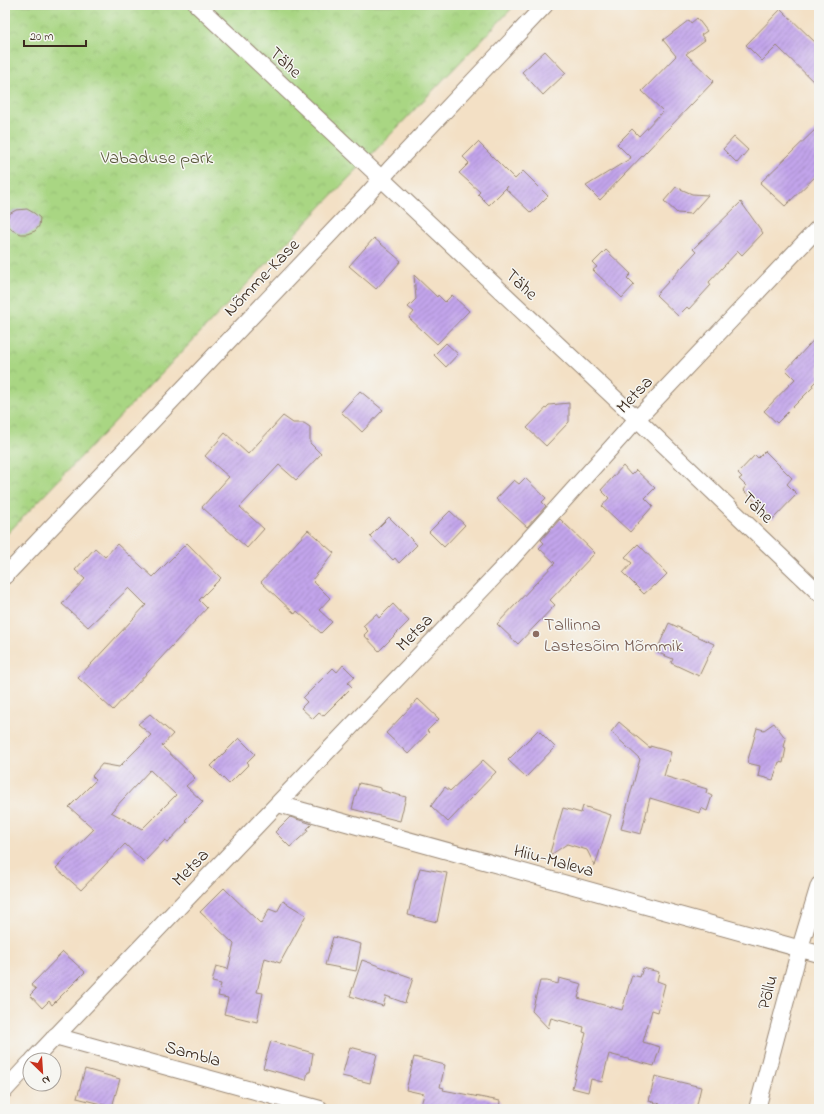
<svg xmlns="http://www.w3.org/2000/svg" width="824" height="1114" font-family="'Indie Flower',sans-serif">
<defs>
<pattern id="park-crowns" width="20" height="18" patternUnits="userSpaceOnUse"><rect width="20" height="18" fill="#a9d683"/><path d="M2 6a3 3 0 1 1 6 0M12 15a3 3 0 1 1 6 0" fill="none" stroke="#92b871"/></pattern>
<pattern id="building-hatch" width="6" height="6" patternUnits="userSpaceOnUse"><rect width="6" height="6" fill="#c2a4eb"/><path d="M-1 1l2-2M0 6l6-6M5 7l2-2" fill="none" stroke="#9f86be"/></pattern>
</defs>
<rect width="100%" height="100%" fill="#f6f6f2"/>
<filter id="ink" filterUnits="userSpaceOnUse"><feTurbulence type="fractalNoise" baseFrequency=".025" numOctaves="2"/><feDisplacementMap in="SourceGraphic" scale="8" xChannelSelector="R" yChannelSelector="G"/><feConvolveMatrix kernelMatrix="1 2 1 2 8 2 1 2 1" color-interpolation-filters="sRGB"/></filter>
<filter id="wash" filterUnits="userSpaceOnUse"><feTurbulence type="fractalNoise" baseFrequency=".012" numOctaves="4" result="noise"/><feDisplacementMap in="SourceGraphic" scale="16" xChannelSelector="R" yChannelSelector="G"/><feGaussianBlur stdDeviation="0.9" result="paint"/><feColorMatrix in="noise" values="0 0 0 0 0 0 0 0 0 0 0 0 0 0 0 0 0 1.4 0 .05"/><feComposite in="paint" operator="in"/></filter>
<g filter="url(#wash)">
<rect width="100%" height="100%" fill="#f3e0c5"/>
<path fill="url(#park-crowns)" stroke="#728050" d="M 5,5 L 515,5 L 5,536 Z"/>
<g id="blocks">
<g fill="url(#building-hatch)" fill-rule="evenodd">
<path d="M 781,9 L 819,46 L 819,87 L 777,46 L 762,61 L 746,45 Z"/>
<path d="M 697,18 L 707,31 L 701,35 L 705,40 L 686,54 L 714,81 L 600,200 L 586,186 L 631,158 L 617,144 L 632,129 L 639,136 L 663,111 L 642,91 L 676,56 L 663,40 L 689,20 L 691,23 Z"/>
<path d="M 545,51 L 566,73 L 543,95 L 522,72 Z"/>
<path d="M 819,126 L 819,173 L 785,206 L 760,183 Z"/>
<path d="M 734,137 L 748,150 L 737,163 L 723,149 Z"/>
<path d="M 478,142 L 515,179 L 523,171 L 548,196 L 531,213 L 506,189 L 508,186 L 489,205 L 478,194 L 480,192 L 459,173 L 469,163 L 463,157 Z"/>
<path d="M 676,187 L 692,194 L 708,195 L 691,214 L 677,213 L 664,201 Z"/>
<path d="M 741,202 L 763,233 L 742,255 L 738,251 L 709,282 L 711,285 L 689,309 L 687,307 L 678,316 L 656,295 L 696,252 L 693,249 Z"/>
<path d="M 27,209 L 34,213 L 40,218 L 39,226 L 35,231 L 27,234 L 21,234 L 12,230 L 8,225 L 7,219 L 9,214 L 16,210 Z"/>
<path d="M 374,238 L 401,261 L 376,289 L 349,266 Z"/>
<path d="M 606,250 L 631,274 L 627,278 L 634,285 L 622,298 L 593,270 L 597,267 L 593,263 Z"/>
<path d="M 414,275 L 437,297 L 438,295 L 445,302 L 452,295 L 469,311 L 437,344 L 409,318 L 414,312 L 408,307 L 416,299 Z"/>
<path d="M 819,334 L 819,378 L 812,385 L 813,387 L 777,423 L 764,411 L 795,379 L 786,370 Z"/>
<path d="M 446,343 L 458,354 L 446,367 L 434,355 Z"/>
<path d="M 360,391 L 383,410 L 362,432 L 341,412 Z"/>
<path d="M 569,403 L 569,422 L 546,446 L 527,428 L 549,405 Z"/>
<path d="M 283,416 L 293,423 L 304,423 L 310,427 L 310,443 L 321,454 L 296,480 L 279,465 L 240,507 L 264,529 L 247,548 L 202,507 L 229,477 L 205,456 L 225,433 L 248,454 Z"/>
<path d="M 765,451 L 792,478 L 787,484 L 797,494 L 773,519 L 743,490 L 746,486 L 739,479 L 742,477 L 738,473 L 755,455 L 758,458 Z"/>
<path d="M 623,466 L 631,475 L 636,470 L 655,488 L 645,498 L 653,506 L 630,532 L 602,506 L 609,498 L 601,490 Z"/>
<path d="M 525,478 L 546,498 L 542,502 L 546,506 L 527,527 L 496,499 L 514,480 L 519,484 Z"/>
<path d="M 450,511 L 465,525 L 444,547 L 429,532 Z"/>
<path d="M 389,517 L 417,545 L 399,563 L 395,558 L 393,560 L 370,536 Z"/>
<path d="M 560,519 L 595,553 L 550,600 L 555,605 L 518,644 L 497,624 L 555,563 L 539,548 L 544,543 L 541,540 Z"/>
<path d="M 308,530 L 334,553 L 312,580 L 330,598 L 319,610 L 332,622 L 321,633 L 297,611 L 295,614 L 261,582 Z"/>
<path d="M 187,543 L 221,578 L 199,600 L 207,608 L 113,710 L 78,678 L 146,605 L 129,588 L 88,627 L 62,604 L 85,579 L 75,570 L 95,548 L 105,557 L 117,544 L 153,577 Z"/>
<path d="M 638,544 L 667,574 L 655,586 L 654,585 L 644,594 L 623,573 L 632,563 L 625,557 Z"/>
<path d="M 393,604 L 409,621 L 379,651 L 364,635 L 368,631 L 363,626 L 376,614 L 379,618 Z"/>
<path d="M 669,623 L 714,644 L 699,676 L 671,663 L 673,659 L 656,652 Z"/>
<path d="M 343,665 L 355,677 L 348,683 L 352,687 L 323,716 L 319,713 L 313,719 L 301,708 L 307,702 L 303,698 L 333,668 L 337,672 Z"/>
<path d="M 418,699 L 439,719 L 427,731 L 429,732 L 408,754 L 386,733 Z"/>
<path d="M 150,714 L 173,734 L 162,746 L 195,778 L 186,786 L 203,802 L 185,820 L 187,822 L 168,842 L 165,840 L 144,862 L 125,844 L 81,890 L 56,868 L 94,829 L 69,807 L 96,780 L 92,776 L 102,764 L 119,767 L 151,735 L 138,724 ZM 150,770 L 176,795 L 142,829 L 111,812 Z"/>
<path d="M 619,722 L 650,748 L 650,746 L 671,752 L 664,776 L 707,789 L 706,793 L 712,796 L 707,811 L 701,808 L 699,813 L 650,798 L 641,834 L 621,829 L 640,759 L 611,732 Z"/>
<path d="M 774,723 L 786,739 L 784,747 L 786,748 L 783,763 L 779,762 L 773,780 L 758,776 L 760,766 L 747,763 L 757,728 L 764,730 Z"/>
<path d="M 538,730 L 555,747 L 526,777 L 508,760 Z"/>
<path d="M 239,738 L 255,754 L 247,762 L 249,764 L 229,784 L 211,766 Z"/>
<path d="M 483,760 L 496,772 L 448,822 L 431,806 L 445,787 L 450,791 Z"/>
<path d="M 359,783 L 381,788 L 381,790 L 387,792 L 406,797 L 400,821 L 352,809 Z"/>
<path d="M 583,806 L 611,815 L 595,866 L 587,850 L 567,844 L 549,856 L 563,808 L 581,813 Z"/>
<path d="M 290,817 L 312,824 L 307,829 L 308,831 L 290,847 L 275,832 Z"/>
<path d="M 420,868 L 447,873 L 437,922 L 408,915 L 416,879 L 417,879 Z"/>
<path d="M 224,888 L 261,924 L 269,909 L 277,912 L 283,901 L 306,915 L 280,963 L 265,958 L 257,992 L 263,993 L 257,1022 L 224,1014 L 228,998 L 218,996 L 221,984 L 212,982 L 216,966 L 228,969 L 234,944 L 200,912 Z"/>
<path d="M 333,937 L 361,944 L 356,971 L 325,965 Z"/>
<path d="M 63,952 L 85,972 L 52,1005 L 49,1001 L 42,1008 L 30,995 L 36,989 L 31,985 Z"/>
<path d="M 362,960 L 413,978 L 405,1003 L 386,996 L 383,1006 L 350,996 Z"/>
<path d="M 643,968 L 659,972 L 657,981 L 665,984 L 658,1012 L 652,1010 L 643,1042 L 660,1047 L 654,1066 L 609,1054 L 602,1082 L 591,1079 L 588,1092 L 572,1088 L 586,1033 L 583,1032 L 584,1027 L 551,1018 L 548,1028 L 532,1011 L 540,981 L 547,981 L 558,984 L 559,978 L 582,984 L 578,998 L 622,1010 L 632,975 L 640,977 Z"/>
<path d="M 271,1041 L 313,1053 L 310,1072 L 308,1072 L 306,1080 L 263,1068 Z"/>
<path d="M 350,1047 L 377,1054 L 370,1083 L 342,1076 Z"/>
<path d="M 414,1057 L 445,1065 L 440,1087 L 444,1088 L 443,1090 L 500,1101 L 499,1109 L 420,1109 L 424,1094 L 406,1090 Z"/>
<path d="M 85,1069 L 120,1079 L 112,1107 L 77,1098 Z"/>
<path d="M 655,1076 L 701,1087 L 696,1109 L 659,1109 L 660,1104 L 649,1101 Z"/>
</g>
</g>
</g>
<g filter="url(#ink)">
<use href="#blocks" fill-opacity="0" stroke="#978572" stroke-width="1"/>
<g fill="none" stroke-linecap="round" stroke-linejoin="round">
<defs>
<g id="street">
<path d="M 197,5 L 637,419 L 819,593"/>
<path d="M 5,576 L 367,195 L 390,169 L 545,5"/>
<path d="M 278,804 L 819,954"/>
<path d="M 55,1036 L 320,1109"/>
<path d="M 33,1060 L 511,559 L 637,419 L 819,227"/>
<path d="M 5,1090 L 30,1063"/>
<path d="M 757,1109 L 800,948 L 819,885"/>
</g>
</defs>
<use href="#street" stroke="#978572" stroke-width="18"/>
<use href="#street" stroke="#fff" stroke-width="16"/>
</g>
</g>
<circle fill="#8d6e63" stroke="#f6f6f2" stroke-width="1.5" cx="536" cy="634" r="4"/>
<g text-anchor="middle" stroke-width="3" stroke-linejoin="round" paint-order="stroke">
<g font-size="18" fill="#3b2a1e" stroke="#f6f6f2">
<text transform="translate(286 62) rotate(43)" y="6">Tähe</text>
<text transform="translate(261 277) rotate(-46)" y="6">Nõmme-Kase</text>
<text transform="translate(522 284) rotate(43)" y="6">Tähe</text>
<text transform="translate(634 394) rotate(-47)" y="6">Metsa</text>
<text transform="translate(758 507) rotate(44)" y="6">Tähe</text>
<text transform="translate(414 632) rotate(-46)" y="6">Metsa</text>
<text transform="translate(554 860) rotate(15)" y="6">Hiiu-Maleva</text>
<text transform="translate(190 867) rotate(-46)" y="6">Metsa</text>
<text transform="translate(767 992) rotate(-75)" y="6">Põllu</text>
<text transform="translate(193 1053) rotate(15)" y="6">Sambla</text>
</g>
<g font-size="18" fill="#565537" stroke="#f6f6f2">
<text x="157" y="163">Vabaduse park</text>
</g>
<g font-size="18" fill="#785e54" stroke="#f6f6f2" text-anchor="start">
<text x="544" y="630">Tallinna<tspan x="544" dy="21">Lastesõim Mõmmik</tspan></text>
</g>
</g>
<rect width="824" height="1114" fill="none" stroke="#f6f6f2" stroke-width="20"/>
<g transform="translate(42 1072) rotate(155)"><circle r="19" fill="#f6f6f2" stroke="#aba49d"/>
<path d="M0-3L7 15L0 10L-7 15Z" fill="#c8321e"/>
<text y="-6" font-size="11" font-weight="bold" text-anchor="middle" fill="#3b2a1e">N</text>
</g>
<path d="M24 40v6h62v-6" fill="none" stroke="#3b2a1e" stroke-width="2"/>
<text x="30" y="40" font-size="12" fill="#3b2a1e" stroke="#f6f6f2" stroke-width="3" paint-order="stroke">20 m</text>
</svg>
